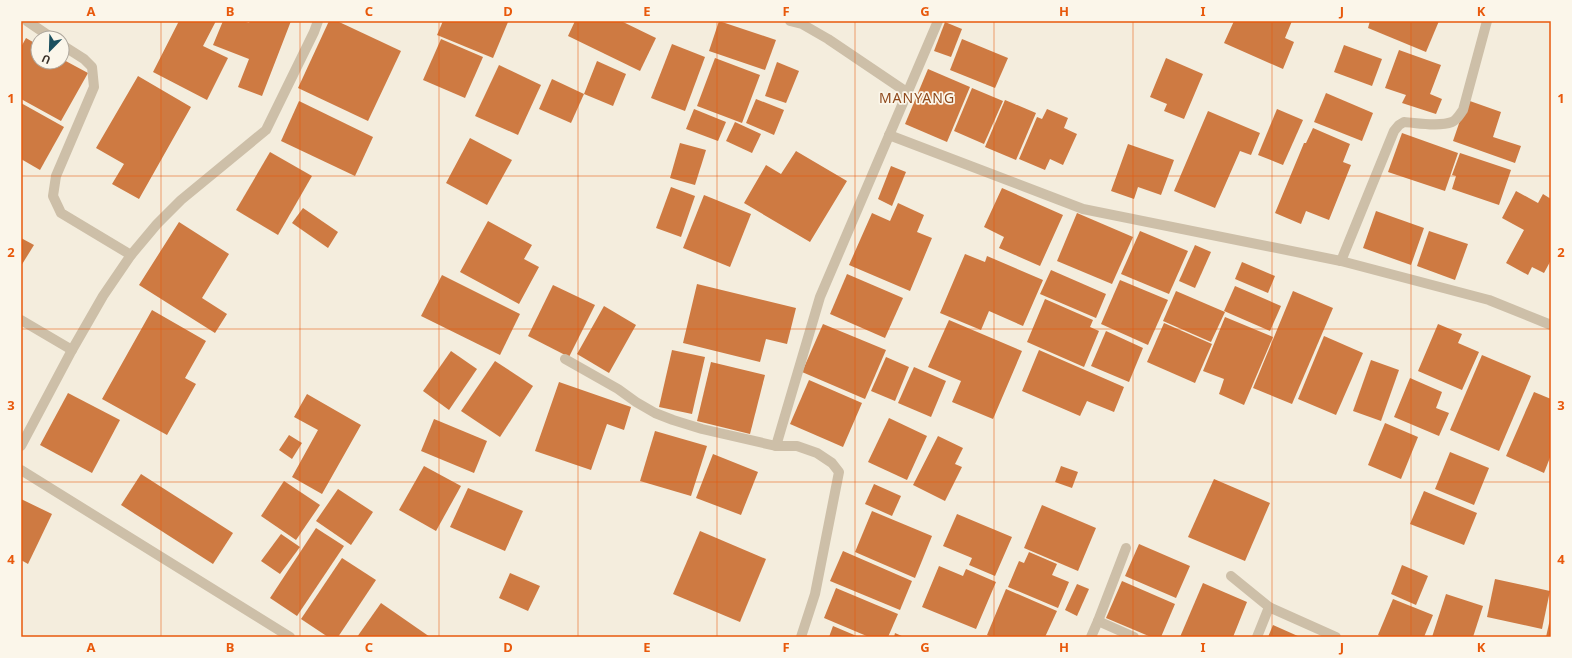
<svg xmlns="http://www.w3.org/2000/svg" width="1572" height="658" font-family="'Noto Sans',sans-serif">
<rect width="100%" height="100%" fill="#f4eddd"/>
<g fill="#ce7a42">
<path d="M 179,21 L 216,21 L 203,46 L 228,58 L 207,100 L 153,72 Z"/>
<path d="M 223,21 L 243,21 L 249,23 L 250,21 L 291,21 L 262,96 L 238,87 L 249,59 L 213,45 Z"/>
<path d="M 329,21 L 337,21 L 401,51 L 368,121 L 298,88 Z"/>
<path d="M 443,21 L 506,21 L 508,22 L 493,58 L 437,35 Z"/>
<path d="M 575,21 L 621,21 L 656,38 L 640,71 L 568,36 Z"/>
<path d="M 719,21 L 776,40 L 765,70 L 709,51 Z"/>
<path d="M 1234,21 L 1292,21 L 1285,38 L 1294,42 L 1283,69 L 1224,43 Z"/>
<path d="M 1370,21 L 1439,21 L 1426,52 L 1368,28 Z"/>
<path d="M 945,22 L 962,29 L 951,57 L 934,51 Z"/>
<path d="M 26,38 L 38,45 L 38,62 L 62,62 L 62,59 L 88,73 L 61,121 L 21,99 L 21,47 Z"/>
<path d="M 441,39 L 483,57 L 465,98 L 423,80 Z"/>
<path d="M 962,39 L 1008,58 L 995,88 L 950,70 Z"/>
<path d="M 672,44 L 705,57 L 685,111 L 651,98 Z"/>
<path d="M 1344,45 L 1382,59 L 1372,86 L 1334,72 Z"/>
<path d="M 1399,50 L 1441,65 L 1430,94 L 1442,99 L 1436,114 L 1402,103 L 1406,95 L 1385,88 Z"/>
<path d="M 715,58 L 760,75 L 742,123 L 697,106 Z"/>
<path d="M 1166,58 L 1203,74 L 1184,119 L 1164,111 L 1167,104 L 1150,97 Z"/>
<path d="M 597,61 L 626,74 L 613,106 L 584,94 Z"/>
<path d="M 777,62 L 799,71 L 786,103 L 765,96 Z"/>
<path d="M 499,65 L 541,85 L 518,135 L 475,116 Z"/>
<path d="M 928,69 L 970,87 L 947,142 L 905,124 Z"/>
<path d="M 138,76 L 191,107 L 139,199 L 112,184 L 124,164 L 96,148 Z"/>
<path d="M 552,79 L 584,94 L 571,123 L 539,109 Z"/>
<path d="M 972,88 L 1003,101 L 984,144 L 954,131 Z"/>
<path d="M 1326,93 L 1373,113 L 1362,141 L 1314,122 Z"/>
<path d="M 756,99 L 784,110 L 774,135 L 746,123 Z"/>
<path d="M 1005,100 L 1036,113 L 1016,160 L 985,147 Z"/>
<path d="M 1467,100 L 1501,112 L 1493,137 L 1521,146 L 1515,163 L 1453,141 Z"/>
<path d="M 299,101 L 373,137 L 355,176 L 281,141 Z"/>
<path d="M 21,103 L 64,127 L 40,170 L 21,159 Z"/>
<path d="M 694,109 L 726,122 L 718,141 L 686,129 Z"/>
<path d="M 1047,109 L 1068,118 L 1064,128 L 1077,134 L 1063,165 L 1050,159 L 1045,170 L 1019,159 L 1037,117 L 1042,119 Z"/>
<path d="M 1277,109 L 1303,120 L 1283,165 L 1258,155 Z"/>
<path d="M 1208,111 L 1260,133 L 1251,155 L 1240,151 L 1215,208 L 1174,191 Z"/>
<path d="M 735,122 L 761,134 L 752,153 L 726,141 Z"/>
<path d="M 1313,128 L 1350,144 L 1343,162 L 1351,165 L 1329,220 L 1306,211 L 1301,224 L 1275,213 L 1304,143 L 1306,143 Z"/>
<path d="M 1402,133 L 1458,153 L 1445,191 L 1388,172 Z"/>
<path d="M 470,138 L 512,160 L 487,205 L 446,183 Z"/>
<path d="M 680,143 L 706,150 L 695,185 L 670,178 Z"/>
<path d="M 1128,144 L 1174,160 L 1161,195 L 1138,187 L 1134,199 L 1111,191 Z"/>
<path d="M 796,151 L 847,181 L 810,242 L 744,203 L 766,165 L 781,174 Z"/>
<path d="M 270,152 L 312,176 L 278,235 L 236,210 Z"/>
<path d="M 1460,153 L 1511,170 L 1499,205 L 1452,189 L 1456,176 L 1452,175 Z"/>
<path d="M 891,166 L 906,172 L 892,206 L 878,199 Z"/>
<path d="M 671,187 L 695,196 L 681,237 L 656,228 Z"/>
<path d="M 1002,188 L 1063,215 L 1040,266 L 999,248 L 1004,237 L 984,227 Z"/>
<path d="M 1516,191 L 1538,203 L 1543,194 L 1551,199 L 1551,260 L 1544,273 L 1532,267 L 1528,275 L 1506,263 L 1524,230 L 1502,218 Z"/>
<path d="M 704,195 L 751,214 L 730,267 L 683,248 Z"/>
<path d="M 898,203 L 924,215 L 917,232 L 932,238 L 910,291 L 849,265 L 872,213 L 890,221 Z"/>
<path d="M 303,208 L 338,232 L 328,248 L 292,223 Z"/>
<path d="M 1376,211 L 1424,228 L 1411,265 L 1363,248 Z"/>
<path d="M 1077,213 L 1133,237 L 1112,284 L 1057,261 Z"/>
<path d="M 488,221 L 532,245 L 524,259 L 539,267 L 519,304 L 460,272 Z"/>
<path d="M 179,222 L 229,254 L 202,298 L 227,314 L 215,333 L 139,285 Z"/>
<path d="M 1140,231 L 1188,251 L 1169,294 L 1121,274 Z"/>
<path d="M 1429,231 L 1468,244 L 1455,280 L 1417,266 Z"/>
<path d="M 21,238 L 34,245 L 21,266 Z"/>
<path d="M 1195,245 L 1211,252 L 1195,288 L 1179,281 Z"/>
<path d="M 965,254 L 985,262 L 987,256 L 1043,280 L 1023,326 L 989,311 L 981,330 L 940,313 Z"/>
<path d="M 1242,262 L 1275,276 L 1268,293 L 1235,279 Z"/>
<path d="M 1051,270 L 1106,294 L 1096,318 L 1040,294 Z"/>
<path d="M 847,274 L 903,298 L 885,338 L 830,314 Z"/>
<path d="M 442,275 L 520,314 L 500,355 L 421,316 Z"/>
<path d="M 1120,280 L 1168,300 L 1148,345 L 1101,324 Z"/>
<path d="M 697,284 L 796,308 L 787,344 L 766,339 L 760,362 L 683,343 Z"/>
<path d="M 553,285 L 595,305 L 569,357 L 528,336 Z"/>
<path d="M 1235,286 L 1281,306 L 1270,331 L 1224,311 Z"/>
<path d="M 1176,291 L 1225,312 L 1211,342 L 1163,321 Z"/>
<path d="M 1293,291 L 1333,308 L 1292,404 L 1253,388 Z"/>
<path d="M 1045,299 L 1093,320 L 1090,327 L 1099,331 L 1084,367 L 1027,342 Z"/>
<path d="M 604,306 L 636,325 L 609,373 L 577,354 Z"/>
<path d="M 152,310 L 206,341 L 185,378 L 196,384 L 167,435 L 102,399 Z"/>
<path d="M 1225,317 L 1273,337 L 1244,405 L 1219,394 L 1224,379 L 1203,371 Z"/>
<path d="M 949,320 L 1022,351 L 993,419 L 952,402 L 961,381 L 928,367 Z"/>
<path d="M 1164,323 L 1212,344 L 1195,383 L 1147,362 Z"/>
<path d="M 823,324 L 886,350 L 865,399 L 802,372 Z"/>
<path d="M 1438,324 L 1462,334 L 1458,343 L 1479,352 L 1462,390 L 1418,371 Z"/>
<path d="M 1106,331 L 1143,348 L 1129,382 L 1091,366 Z"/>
<path d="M 1324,336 L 1363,353 L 1336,415 L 1298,399 Z"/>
<path d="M 672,350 L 705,357 L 692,414 L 659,407 Z"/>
<path d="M 1039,350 L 1124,387 L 1114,412 L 1087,401 L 1080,416 L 1022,391 Z"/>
<path d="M 451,351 L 477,369 L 449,410 L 423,391 Z"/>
<path d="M 1482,355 L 1531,376 L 1499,451 L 1450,430 Z"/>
<path d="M 886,357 L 909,367 L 895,401 L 871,391 Z"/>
<path d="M 1371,360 L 1399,370 L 1381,421 L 1353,411 Z"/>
<path d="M 495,361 L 533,386 L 500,437 L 461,411 Z"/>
<path d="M 711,362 L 765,375 L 750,434 L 697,421 Z"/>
<path d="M 914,367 L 946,381 L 931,417 L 898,403 Z"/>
<path d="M 1410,378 L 1442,392 L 1436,408 L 1449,413 L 1439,436 L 1394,417 Z"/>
<path d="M 809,380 L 862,403 L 843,447 L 790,424 Z"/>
<path d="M 559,382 L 631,407 L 624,430 L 607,424 L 591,470 L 535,451 Z"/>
<path d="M 1534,392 L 1551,399 L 1551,455 L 1544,473 L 1506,456 Z"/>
<path d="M 68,393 L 120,420 L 92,473 L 40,445 Z"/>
<path d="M 307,394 L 361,425 L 322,494 L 292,477 L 318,430 L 294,417 Z"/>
<path d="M 889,418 L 927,436 L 907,480 L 868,462 Z"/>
<path d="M 434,419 L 487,441 L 474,473 L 421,451 Z"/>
<path d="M 1385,423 L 1418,437 L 1401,479 L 1368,465 Z"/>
<path d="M 655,431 L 707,446 L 691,496 L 640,481 Z"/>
<path d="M 289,435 L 302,443 L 292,459 L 279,450 Z"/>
<path d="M 938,436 L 963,448 L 955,464 L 962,467 L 945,501 L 913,485 Z"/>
<path d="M 1450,452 L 1489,468 L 1474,505 L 1435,489 Z"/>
<path d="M 713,454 L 758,472 L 741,515 L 696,498 Z"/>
<path d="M 424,466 L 461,486 L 436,531 L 399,510 Z"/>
<path d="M 1061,466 L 1078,472 L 1072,488 L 1055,482 Z"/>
<path d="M 141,474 L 233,533 L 213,564 L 121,505 Z"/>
<path d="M 1214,479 L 1270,503 L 1245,561 L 1188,537 Z"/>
<path d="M 284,481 L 320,505 L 296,540 L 261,516 Z"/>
<path d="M 874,484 L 901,496 L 892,516 L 865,504 Z"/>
<path d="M 468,488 L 523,511 L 505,551 L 450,527 Z"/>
<path d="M 338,489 L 373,512 L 351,545 L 316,521 Z"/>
<path d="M 1424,491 L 1477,513 L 1464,545 L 1410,524 Z"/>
<path d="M 21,499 L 52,514 L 28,564 L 21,560 Z"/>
<path d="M 1042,505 L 1096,528 L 1078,571 L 1024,548 Z"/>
<path d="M 872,511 L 932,536 L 915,578 L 855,552 Z"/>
<path d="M 957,514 L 1012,537 L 995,576 L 969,565 L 972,558 L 943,546 Z"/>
<path d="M 316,528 L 344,546 L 297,616 L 270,598 Z"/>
<path d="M 700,531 L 766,559 L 740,622 L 673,594 Z"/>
<path d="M 281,534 L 300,547 L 280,574 L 261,561 Z"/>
<path d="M 1139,544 L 1190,566 L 1176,598 L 1125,576 Z"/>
<path d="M 843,551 L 912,581 L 900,610 L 830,581 Z"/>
<path d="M 1029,552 L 1057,564 L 1052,575 L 1069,582 L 1058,608 L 1008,587 L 1019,561 L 1024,563 Z"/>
<path d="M 342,558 L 376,580 L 338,637 L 328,637 L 301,619 Z"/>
<path d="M 1402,565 L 1428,576 L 1416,605 L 1391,594 Z"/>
<path d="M 939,566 L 963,576 L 966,569 L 996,582 L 976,629 L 922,607 Z"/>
<path d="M 510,573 L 540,586 L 528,611 L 499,598 Z"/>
<path d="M 1495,579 L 1550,591 L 1542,629 L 1487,617 Z"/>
<path d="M 1122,581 L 1175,604 L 1161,637 L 1151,637 L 1106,618 Z"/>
<path d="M 1203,583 L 1247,602 L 1233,637 L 1180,637 Z"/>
<path d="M 1077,584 L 1089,589 L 1077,616 L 1065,610 Z"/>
<path d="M 836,588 L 898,614 L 888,637 L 869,637 L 824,618 Z"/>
<path d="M 1006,589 L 1057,611 L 1045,637 L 992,637 L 987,635 Z"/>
<path d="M 1446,594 L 1483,606 L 1473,637 L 1432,637 Z"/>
<path d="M 1393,599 L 1433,615 L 1424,637 L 1383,637 L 1378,635 Z"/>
<path d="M 381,603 L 430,637 L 357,637 Z"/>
<path d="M 1550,619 L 1551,637 L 1546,637 Z"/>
<path d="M 1273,625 L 1300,637 L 1268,637 Z"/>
<path d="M 833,626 L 859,637 L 829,637 Z"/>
<path d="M 895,633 L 904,637 L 894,637 Z"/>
</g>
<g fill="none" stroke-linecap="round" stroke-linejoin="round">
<g stroke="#cdbfa8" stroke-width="10">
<path d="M 27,21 L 52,38"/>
<path d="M 790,21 L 802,24 L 828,39 L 908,93"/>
<path d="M 62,45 L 84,59 L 92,67 L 94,87 L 56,176 L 53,196 L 61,213 L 131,255"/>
<path d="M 889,135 L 1083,209 L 1341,261 L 1489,300 L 1551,325"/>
<path d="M 1341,261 L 1394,131 L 1399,125 L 1404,122 C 1418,123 1439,127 1452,122 C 1457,120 1460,114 1463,110 L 1487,21"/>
<path d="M 21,320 L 72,350"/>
<path d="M 565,359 L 618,389 L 636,402 L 655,413 L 673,420 L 702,429 L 776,446 L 797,446 L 817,453 L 832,463 L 839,472 L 815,594 L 801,637"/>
<path d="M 21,446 L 72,350 L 103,296 L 131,255 L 157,224 L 181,200 L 266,130 L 314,32 L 318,21"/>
<path d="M 776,446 L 820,297 L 938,21"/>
<path d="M 21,470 L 290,637"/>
<path d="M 1231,576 L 1269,607 L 1336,637"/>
<path d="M 1098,621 L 1134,637"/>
<path d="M 1091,637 L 1098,621 L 1126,548"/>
<path d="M 1257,637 L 1269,607"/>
</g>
</g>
<path fill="none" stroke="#e8590c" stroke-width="1" stroke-opacity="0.55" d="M 161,21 L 161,637M 300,21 L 300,637M 439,21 L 439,637M 578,21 L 578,637M 717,21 L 717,637M 855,21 L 855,637M 994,21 L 994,637M 1133,21 L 1133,637M 1272,21 L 1272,637M 1411,21 L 1411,637M 21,176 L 1551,176M 21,329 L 1551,329M 21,482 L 1551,482"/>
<g text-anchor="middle" stroke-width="3.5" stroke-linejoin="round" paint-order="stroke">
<g font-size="14" letter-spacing="1" fill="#8f491c" stroke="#fbf6ea">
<text x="917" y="103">MANYANG</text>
</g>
</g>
<rect width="1572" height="658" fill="none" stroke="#fbf6ea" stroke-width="44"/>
<g transform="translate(50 50) rotate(203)"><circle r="19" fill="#fbf6ea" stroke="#aea79d"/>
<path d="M0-3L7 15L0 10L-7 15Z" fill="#1b4f5e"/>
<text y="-6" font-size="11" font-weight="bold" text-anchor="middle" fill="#3a3129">U</text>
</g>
<rect x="22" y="22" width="1528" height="614" fill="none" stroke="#e8590c" stroke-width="1.5"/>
<g font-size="13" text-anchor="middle" font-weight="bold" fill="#e8590c">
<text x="91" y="16">A</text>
<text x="230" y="16">B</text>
<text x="369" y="16">C</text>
<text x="508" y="16">D</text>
<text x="647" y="16">E</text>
<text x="786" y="16">F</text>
<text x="925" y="16">G</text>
<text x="1064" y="16">H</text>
<text x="1203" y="16">I</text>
<text x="1342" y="16">J</text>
<text x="1481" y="16">K</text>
<text x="11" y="103">1</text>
<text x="1561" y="103">1</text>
<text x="11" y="257">2</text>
<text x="1561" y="257">2</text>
<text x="11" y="410">3</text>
<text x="1561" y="410">3</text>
<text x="11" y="564">4</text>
<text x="1561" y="564">4</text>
<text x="91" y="652">A</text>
<text x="230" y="652">B</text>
<text x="369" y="652">C</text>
<text x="508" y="652">D</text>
<text x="647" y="652">E</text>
<text x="786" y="652">F</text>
<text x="925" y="652">G</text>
<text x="1064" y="652">H</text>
<text x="1203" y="652">I</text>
<text x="1342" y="652">J</text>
<text x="1481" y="652">K</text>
</g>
</svg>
